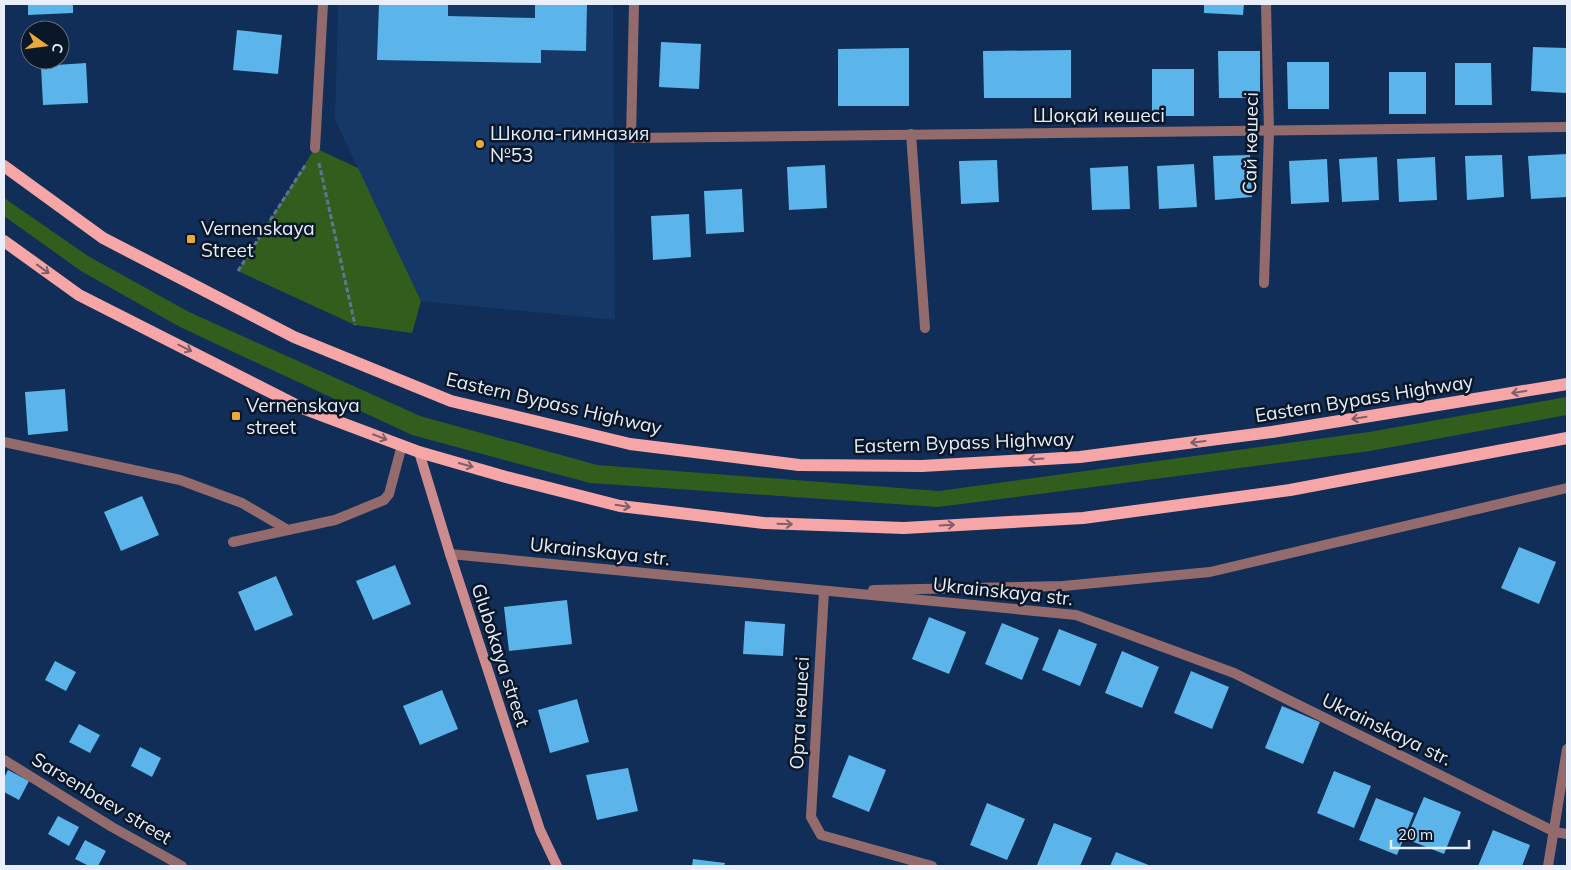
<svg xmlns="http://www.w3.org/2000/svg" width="1571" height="870" font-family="Mulish,sans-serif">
<rect width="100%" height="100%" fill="#102e57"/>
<path fill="#153866" d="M 338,4 L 613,4 L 615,320 L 421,301 L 335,120 Z"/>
<g fill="#325e1d">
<path d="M 315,148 L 358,168 L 421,301 L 412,333 L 355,325 L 238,271 Z"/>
<path d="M 4,198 L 88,256 L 189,312 L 420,416 L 597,465 L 939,491 L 1369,432 L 1567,397 L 1567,415 L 1370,451 L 938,507 L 590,483 L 412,435 L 180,327 L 81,271 L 4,216 Z"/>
</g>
<g fill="#5cb5ea">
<path d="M 28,4 L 73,4 L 73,13 L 28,15 Z"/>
<path d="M 379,4 L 448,4 L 448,16 L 535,18 L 535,4 L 587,4 L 586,51 L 541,50 L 541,63 L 377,60 Z"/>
<path d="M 1204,4 L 1244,4 L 1243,15 L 1204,13 Z"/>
<path d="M 237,30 L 282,35 L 278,74 L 233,70 Z"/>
<path d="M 661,42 L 701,44 L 699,89 L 659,87 Z"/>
<path d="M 1533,47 L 1567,48 L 1567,93 L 1531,91 Z"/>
<path d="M 909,48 L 909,106 L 838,106 L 838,49 Z"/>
<path d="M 1071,50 L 1071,98 L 984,98 L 983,51 Z"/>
<path d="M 1218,51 L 1260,51 L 1260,98 L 1219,98 Z"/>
<path d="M 1287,62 L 1329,62 L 1329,109 L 1288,109 Z"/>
<path d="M 86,63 L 88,103 L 43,105 L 41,66 Z"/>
<path d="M 1455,63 L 1491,63 L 1492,105 L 1455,105 Z"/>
<rect x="1152" y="69" width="42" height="47"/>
<rect x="1389" y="72" width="37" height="42"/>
<path d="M 1567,154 L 1567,197 L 1531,199 L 1528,156 Z"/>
<path d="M 1250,155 L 1252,197 L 1215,200 L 1213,156 Z"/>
<path d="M 1502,155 L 1504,197 L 1467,200 L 1465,156 Z"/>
<path d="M 1377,157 L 1379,200 L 1342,202 L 1339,159 Z"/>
<path d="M 1435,157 L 1437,200 L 1399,202 L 1397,159 Z"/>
<path d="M 1327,159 L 1329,202 L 1291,204 L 1289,161 Z"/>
<path d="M 997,160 L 999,202 L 961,204 L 959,161 Z"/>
<path d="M 1194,164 L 1197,207 L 1159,209 L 1157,166 Z"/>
<path d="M 825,165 L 827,208 L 789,210 L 787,167 Z"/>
<path d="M 1128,166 L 1130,209 L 1092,210 L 1090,168 Z"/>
<path d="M 742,189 L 744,232 L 706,234 L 704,191 Z"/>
<path d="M 689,214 L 691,257 L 653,260 L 651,216 Z"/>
<path d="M 65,389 L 68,431 L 28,435 L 25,392 Z"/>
<path d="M 142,496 L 159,535 L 121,551 L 104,512 Z"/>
<path d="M 1519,547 L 1556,562 L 1539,604 L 1501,588 Z"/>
<path d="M 395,565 L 411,604 L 373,620 L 356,581 Z"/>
<path d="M 276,576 L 293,615 L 255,631 L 238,592 Z"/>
<path d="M 567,600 L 572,644 L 509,651 L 504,607 Z"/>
<path d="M 929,617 L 966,632 L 949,674 L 912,659 Z"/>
<path d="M 745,621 L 785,624 L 783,656 L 743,654 Z"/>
<path d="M 1002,623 L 1039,638 L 1022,680 L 985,664 Z"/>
<path d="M 1059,629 L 1097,644 L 1080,686 L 1042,670 Z"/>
<path d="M 1122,651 L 1159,667 L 1142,708 L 1105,693 Z"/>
<path d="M 55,661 L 76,672 L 66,691 L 45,680 Z"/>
<path d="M 1191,671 L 1229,687 L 1212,729 L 1174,713 Z"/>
<path d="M 442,690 L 458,729 L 420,745 L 403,706 Z"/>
<path d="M 577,699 L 589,742 L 550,753 L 538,710 Z"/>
<path d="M 1282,706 L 1320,722 L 1303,764 L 1265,748 Z"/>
<path d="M 79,724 L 100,735 L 90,753 L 69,742 Z"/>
<path d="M 140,747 L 161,758 L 152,777 L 131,766 Z"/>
<path d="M 849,755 L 886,770 L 869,812 L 832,797 Z"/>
<path d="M 628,768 L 638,811 L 597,820 L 586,775 Z"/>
<path d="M 8,770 L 29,781 L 19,800 L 4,792 L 4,778 Z"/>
<path d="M 1334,771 L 1371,786 L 1354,828 L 1317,813 Z"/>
<path d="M 1424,797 L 1461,812 L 1444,854 L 1406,839 Z"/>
<path d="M 1376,798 L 1414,813 L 1397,855 L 1359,840 Z"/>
<path d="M 987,803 L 1025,819 L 1007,860 L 970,845 Z"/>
<path d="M 58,816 L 79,827 L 69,846 L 48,834 Z"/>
<path d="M 1054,823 L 1092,838 L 1080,866 L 1041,866 L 1037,865 Z"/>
<path d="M 1493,830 L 1530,845 L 1522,866 L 1478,866 Z"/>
<path d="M 85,840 L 106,851 L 98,866 L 89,866 L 75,859 Z"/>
<path d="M 1116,852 L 1151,866 L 1110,866 Z"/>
<path d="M 693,859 L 725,863 L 724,866 L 692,866 Z"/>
</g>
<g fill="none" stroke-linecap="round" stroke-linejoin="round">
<g stroke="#5f7492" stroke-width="3" stroke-dasharray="5 2.5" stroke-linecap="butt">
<path d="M 319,163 L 355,325"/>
<path d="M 238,271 L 306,164"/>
</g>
<g stroke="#936b6c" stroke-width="10">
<path d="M 634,4 L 631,138 C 943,133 1255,132 1567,127"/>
<path d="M 911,134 L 925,328"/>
<path d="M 315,148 L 323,4"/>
<path d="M 1264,283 L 1269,132 L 1266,4"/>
<path d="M 4,442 L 180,480 L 242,503 L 288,530 L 335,520 L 384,500 L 389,494 L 402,445"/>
<path d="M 233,542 L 288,530"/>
<path d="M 450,554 L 1076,615 L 1234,673 L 1555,832 L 1567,834"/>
<path d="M 873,590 L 1063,586 L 1210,572 L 1567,488"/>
<path d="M 829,591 L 824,591 L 811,817 L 821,835 L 932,866"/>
<path d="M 4,760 L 112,827 L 182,866"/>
<path d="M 1548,866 L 1567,749"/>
</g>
<path stroke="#cc8c8e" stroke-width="10" d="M 419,452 L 450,554 L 540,830 L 557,866"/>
<g stroke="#f7a6a8" stroke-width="12">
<path d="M 4,166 L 103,238 L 294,337 L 451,401 L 630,444 L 799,465 L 922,466 L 1080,457 L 1272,432 L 1567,384"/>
<path d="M 4,241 L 79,295 L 302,408 L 419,452 L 506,477 L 620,506 L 764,523 L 904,528 L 1083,518 L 1290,490 L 1567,438"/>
</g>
</g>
<defs><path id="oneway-shaft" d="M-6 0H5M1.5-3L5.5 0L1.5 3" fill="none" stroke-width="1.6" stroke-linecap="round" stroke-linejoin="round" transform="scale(1.25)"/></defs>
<g stroke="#805e68">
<use href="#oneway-shaft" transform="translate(43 269) rotate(36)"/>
<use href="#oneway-shaft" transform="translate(185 348) rotate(27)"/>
<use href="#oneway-shaft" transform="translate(1519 392) rotate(171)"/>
<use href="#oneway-shaft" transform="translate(1359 418) rotate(171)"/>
<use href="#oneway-shaft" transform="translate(380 437) rotate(21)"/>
<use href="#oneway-shaft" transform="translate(1198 442) rotate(173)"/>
<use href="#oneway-shaft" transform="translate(1036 459) rotate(176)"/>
<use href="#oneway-shaft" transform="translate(466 465) rotate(16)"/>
<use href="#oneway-shaft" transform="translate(623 506) rotate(9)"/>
<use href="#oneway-shaft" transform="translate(785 524) rotate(2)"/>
<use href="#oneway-shaft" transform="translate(947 525) rotate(-3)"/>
</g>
<g fill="#eaaa39" stroke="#0a1729" stroke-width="2">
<circle cx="480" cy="144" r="5"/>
<rect x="186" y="234" width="10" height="10" rx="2.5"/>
<rect x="231" y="411" width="10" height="10" rx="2.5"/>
</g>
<g text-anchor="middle" stroke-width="5" stroke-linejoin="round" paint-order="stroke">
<g font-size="19" fill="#e8effa" stroke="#0a1729">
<text x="1099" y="122">Шоқай көшесі</text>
<text transform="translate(1250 143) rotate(-89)" y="7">Сай көшесі</text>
<text transform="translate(1364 398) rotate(-9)" y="7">Eastern Bypass Highway</text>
<text transform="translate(554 403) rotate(13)" y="7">Eastern Bypass Highway</text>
<text transform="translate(964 442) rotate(-2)" y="7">Eastern Bypass Highway</text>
<text transform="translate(600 551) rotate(6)" y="7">Ukrainskaya str.</text>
<text transform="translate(1003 591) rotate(6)" y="7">Ukrainskaya str.</text>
<text transform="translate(501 655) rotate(72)" y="7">Glubokaya street</text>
<text transform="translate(799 713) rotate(-87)" y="7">Орта көшесі</text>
<text transform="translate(1387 729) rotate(26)" y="7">Ukrainskaya str.</text>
<text transform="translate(102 798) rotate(31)" y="7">Sarsenbaev street</text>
</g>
<g font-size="19" fill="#e8effa" stroke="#0a1729" text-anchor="start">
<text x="490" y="140">Школа-гимназия<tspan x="490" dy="22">№53</tspan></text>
<text x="201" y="235">Vernenskaya<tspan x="201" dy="22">Street</tspan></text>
<text x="246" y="412">Vernenskaya<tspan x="246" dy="22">street</tspan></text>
</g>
</g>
<rect width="1571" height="870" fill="none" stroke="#e8effa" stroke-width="10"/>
<g transform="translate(45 45) rotate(104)"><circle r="24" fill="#0a1729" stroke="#636d7d"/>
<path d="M0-4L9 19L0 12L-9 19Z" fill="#eaaa39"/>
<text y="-8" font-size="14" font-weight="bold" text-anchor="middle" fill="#e8effa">С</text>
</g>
<path d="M1391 840v8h78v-8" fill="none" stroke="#e8effa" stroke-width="2.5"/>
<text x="1398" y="840" font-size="15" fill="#e8effa" stroke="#0a1729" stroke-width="4" paint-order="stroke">20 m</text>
</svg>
